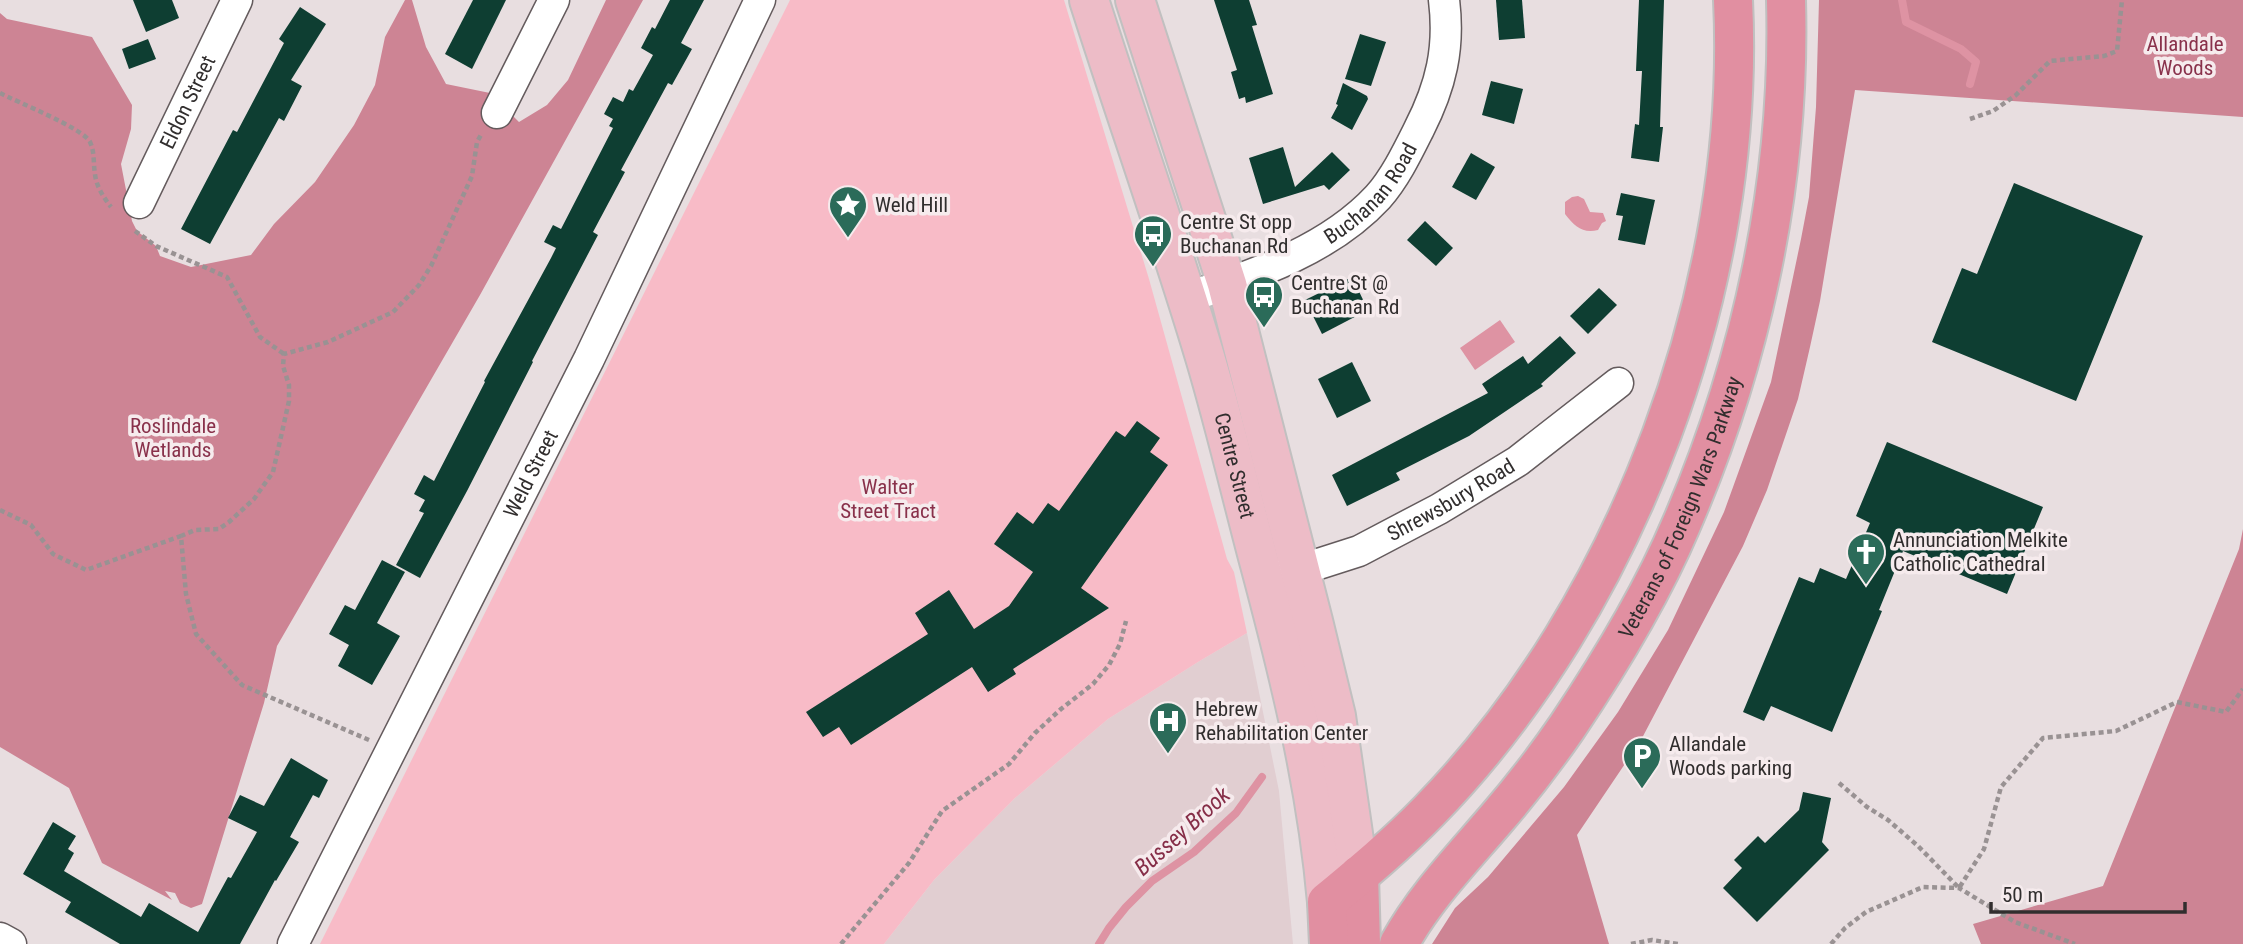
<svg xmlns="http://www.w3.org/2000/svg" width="2243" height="944" font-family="'Roboto Condensed',sans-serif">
<rect width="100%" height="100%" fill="#e8dee0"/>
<path fill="#e1ced1" d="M 1247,633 L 1279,791 L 1293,944 L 884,944 L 934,880 L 1015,798 L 1108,719 L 1198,662 Z"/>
<path fill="#f8bbc7" d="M 790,0 L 1064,0 L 1149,279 L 1227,559 L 1234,572 L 1247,633 L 1198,662 L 1108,719 L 1015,798 L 934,880 L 884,944 L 320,944 Z"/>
<g fill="#cd8494">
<path d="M 405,0 L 412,0 L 426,47 L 446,84 L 490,93 L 519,122 L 547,105 L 568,80 L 606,0 L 643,0 L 480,295 L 277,646 L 264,703 L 202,904 L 191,908 L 180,903 L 175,893 L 165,891 L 172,900 L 102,863 L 69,788 L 0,747 L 0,13 L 7,19 L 92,37 L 132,105 L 131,129 L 121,164 L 132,221 L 137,231 L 156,246 L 160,256 L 191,267 L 251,255 L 274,224 L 315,182 L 354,125 L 375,85 L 385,37 Z"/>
<path d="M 1819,0 L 2243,0 L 2243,117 L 1855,90 L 1820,301 L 1810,347 L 1798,399 L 1767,490 L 1743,546 L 1641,740 L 1577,835 L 1609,944 L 1432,944 L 1455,908 L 1488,877 L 1564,787 L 1618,712 L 1668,630 L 1724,512 L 1771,382 L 1801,239 L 1809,197 L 1816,107 Z"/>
<path d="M 2243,529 L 2243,944 L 1981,944 L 1973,924 L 2103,886 L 2239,549 Z"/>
</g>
<g fill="#de93a3">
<path d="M 1578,196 L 1584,199 L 1590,212 L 1603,213 L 1606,221 L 1602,223 L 1598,230 C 1583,234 1574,226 1565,214 L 1565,202 L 1572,197 Z"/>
<path d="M 1500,320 L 1515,342 L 1475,370 L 1460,348 Z"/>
</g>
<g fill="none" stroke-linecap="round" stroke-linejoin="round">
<g stroke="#de93a3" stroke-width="8">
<path d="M 1902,0 L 1906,22 L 1961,49 L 1976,62 L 1970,84"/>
<path d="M 1099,944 L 1109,928 L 1126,907 L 1152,881 L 1194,852 L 1236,813 L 1262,777"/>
</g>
</g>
<g fill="#0e3e32">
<path d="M 133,0 L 172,0 L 179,18 L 146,32 Z"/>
<path d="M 473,0 L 506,0 L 472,69 L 445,54 Z"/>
<path d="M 670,0 L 704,0 L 681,43 L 692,49 L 672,85 L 668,83 L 621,170 L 625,172 L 593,232 L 598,235 L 532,361 L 533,362 L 467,491 L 420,578 L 396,565 L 424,513 L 419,511 L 425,500 L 414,494 L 424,475 L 434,481 L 485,382 L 484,381 L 551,258 L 556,248 L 544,242 L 553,225 L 561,229 L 613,128 L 609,126 L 613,119 L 604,114 L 613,97 L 623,102 L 629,89 L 633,91 L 653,55 L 641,48 L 652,27 L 655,29 Z"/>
<path d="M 1214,0 L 1249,0 L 1257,25 L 1252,26 L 1273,94 L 1246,103 L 1245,97 L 1239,99 L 1231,72 L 1237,70 Z"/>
<path d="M 1496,0 L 1522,0 L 1525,38 L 1499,40 Z"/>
<path d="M 1639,0 L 1664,0 L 1660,127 L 1663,127 L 1659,162 L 1631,158 L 1635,124 L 1639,125 L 1642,71 L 1636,71 Z"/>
<path d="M 300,7 L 326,24 L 291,80 L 302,86 L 284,121 L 279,118 L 210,244 L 181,229 L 233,130 L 237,132 L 284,43 L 279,39 Z"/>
<path d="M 1360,34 L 1386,42 L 1371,86 L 1345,79 Z"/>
<path d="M 148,39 L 156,59 L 129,69 L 122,49 Z"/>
<path d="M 1491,81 L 1523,89 L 1514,124 L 1482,115 Z"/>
<path d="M 1343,83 L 1367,96 L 1368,99 L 1352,130 L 1331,118 L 1338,105 L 1336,104 Z"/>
<path d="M 1283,147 L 1295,187 L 1332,152 L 1350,170 L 1329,190 L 1324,185 L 1263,204 L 1249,158 Z"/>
<path d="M 1471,153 L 1495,167 L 1476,200 L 1452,187 Z"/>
<path d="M 2014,183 L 2143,236 L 2076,401 L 1932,342 L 1962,268 L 1977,274 Z"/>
<path d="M 1621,193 L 1655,200 L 1645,245 L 1618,240 L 1623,216 L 1616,215 Z"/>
<path d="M 1425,221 L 1453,248 L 1436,266 L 1407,240 Z"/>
<path d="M 1352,277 L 1368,310 L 1322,334 L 1305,300 Z"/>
<path d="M 1599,288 L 1617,305 L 1588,334 L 1570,316 Z"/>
<path d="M 1560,336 L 1576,353 L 1541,384 L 1543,386 L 1469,436 L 1396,473 L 1400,480 L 1347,506 L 1332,475 L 1488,393 L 1482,384 L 1523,356 L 1528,364 Z"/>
<path d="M 1352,362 L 1371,401 L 1337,418 L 1318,379 Z"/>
<path d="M 1137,421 L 1160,438 L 1150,452 L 1168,465 L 1081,588 L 1109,608 L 1013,669 L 1016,674 L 988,692 L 972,667 L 851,745 L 839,727 L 823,737 L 806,712 L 928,634 L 915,613 L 949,590 L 974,629 L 1009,606 L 1033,572 L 994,544 L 1017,512 L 1033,524 L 1048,503 L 1059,511 L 1116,431 L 1125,437 Z"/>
<path d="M 1887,442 L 2043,507 L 2007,594 L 1903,551 L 1879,610 L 1882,611 L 1832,732 L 1771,706 L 1764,721 L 1743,712 L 1799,577 L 1814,583 L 1820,568 L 1846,579 L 1870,523 L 1856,516 Z"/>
<path d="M 382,560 L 405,572 L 377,623 L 400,636 L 372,685 L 338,666 L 349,645 L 329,634 L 345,605 L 355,610 Z"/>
<path d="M 291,758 L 328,780 L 319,798 L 313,795 L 290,837 L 299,842 L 276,881 L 275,880 L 240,944 L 120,944 L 65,912 L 71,902 L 23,874 L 53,822 L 76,836 L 68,849 L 74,853 L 64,871 L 141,917 L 149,903 L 198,932 L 228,877 L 231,878 L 257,832 L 228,818 L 240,795 L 264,806 Z"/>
<path d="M 1803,792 L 1831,798 L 1822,842 L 1829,850 L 1757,922 L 1723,888 L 1742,868 L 1734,860 L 1758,836 L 1765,843 L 1799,810 Z"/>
</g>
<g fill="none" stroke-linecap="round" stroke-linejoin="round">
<defs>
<g id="minor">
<path d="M 497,113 L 554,0"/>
<path id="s1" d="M 139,203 L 237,0"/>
<path id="s2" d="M 1186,298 C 1253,275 1328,251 1378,197 C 1395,178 1408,151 1419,129 C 1441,86 1450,48 1444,0"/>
<path id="s3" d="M 1281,576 L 1359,551 L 1439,509 L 1518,461 L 1618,383"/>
<path d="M 0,938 L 11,944"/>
<path id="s4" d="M 293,944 L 589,359 L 760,0"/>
</g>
<g id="major">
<path id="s5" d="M 1089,0 C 1127,119 1169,237 1205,357 C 1225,424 1241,493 1259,561 C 1289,673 1317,786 1327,902"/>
<path d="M 1135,0 L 1227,284 L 1313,621 L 1336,716 L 1359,875"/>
</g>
<g id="highway">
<path d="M 1359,875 L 1361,944"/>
<path d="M 1329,944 L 1327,902 C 1362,873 1397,844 1429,811 C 1629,606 1747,285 1733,0"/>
<path id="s6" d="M 1399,944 C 1425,897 1461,860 1496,819 C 1521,790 1545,759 1567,727 C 1610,663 1651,596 1681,525 C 1752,361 1791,179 1786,0"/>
</g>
</defs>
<use href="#minor" stroke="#645b5d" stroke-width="33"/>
<use href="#major" stroke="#c1c0c0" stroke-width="42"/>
<use href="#highway" stroke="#c1c0c0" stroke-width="42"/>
<g stroke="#999293" stroke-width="4.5" stroke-dasharray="5 3.5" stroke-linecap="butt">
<path d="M 0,93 C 17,102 83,128 90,142 C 95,153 93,162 95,174 C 96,186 104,198 111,207"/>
<path d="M 1970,119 L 1993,111 L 2016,95 L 2050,61 L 2104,56 L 2117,51 L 2122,0"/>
<path d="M 135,231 L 156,246 L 227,277 L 260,337 L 284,354"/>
<path d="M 0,510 L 31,525 L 53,554 L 86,570 L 181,536"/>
<path d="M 369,740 L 242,685 L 196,634 L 186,594 L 181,536 L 195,530 L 219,529 L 229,522 L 254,499 L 273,472 L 289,401 L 289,385 L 283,366 L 284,354 L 328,342 L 393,312 L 419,285 L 431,266 L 472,176 L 477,142 L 482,133"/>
<path d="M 1839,783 L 1867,807 L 1888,820 L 1918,846 L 1959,888 L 1984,849 L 2001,787 L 2043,738 L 2116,731 L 2177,702 L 2226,712 L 2243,689"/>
<path d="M 841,944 L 909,863 L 942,811 L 1009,764 L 1035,733 L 1061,709 L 1093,684 L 1109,665 L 1120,644 L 1126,621"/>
<path d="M 1631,944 L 1652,940 L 1678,944"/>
<path d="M 1831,944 L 1845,928 L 1866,912 L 1923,887 L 1959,888 L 2015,922 L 2075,944"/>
</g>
<use href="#minor" stroke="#fff" stroke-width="30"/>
<use href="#major" stroke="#edbcc7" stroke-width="38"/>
<use href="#highway" stroke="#e18fa1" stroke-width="38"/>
</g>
<defs>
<symbol id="sight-pin" viewBox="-11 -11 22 30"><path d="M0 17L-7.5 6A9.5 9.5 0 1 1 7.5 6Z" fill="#2b6b59" stroke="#f6ebed"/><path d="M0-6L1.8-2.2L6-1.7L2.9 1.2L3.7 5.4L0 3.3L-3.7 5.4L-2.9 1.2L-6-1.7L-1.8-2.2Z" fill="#fff"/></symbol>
<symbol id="bus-pin" viewBox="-11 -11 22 30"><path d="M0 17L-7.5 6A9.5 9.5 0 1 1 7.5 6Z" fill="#2b6b59" stroke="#f6ebed"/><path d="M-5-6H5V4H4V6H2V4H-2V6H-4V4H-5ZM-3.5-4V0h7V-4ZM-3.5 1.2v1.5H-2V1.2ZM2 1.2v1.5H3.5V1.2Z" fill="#fff"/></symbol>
<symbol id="church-pin" viewBox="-11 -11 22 30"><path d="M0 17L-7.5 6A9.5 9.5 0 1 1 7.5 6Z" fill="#2b6b59" stroke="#f6ebed"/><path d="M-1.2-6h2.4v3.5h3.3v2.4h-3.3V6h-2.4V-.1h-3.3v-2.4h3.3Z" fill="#fff"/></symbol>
<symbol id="hospital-pin" viewBox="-11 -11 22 30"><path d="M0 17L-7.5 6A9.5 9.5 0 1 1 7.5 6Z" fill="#2b6b59" stroke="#f6ebed"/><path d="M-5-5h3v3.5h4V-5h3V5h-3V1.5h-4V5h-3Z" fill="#fff"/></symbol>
<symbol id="parking-pin" viewBox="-11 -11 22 30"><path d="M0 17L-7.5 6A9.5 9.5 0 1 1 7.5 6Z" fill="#2b6b59" stroke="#f6ebed"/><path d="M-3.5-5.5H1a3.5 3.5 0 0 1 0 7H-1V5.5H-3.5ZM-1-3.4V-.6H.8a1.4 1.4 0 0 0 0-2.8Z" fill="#fff"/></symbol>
</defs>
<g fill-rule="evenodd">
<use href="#sight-pin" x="826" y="183" width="44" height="60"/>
<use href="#bus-pin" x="1131" y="212" width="44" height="60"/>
<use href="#bus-pin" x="1242" y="273" width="44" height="60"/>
<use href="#church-pin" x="1844" y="530" width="44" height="60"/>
<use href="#hospital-pin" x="1146" y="699" width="44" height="60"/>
<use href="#parking-pin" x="1620" y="734" width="44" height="60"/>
</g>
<g text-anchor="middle" stroke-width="7" stroke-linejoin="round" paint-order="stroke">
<g font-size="21" fill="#89314b" stroke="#f6ebed">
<text x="2185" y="51">Allandale<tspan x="2185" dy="24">Woods</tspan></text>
<text x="173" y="433">Roslindale<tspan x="173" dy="24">Wetlands</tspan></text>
<text x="888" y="494">Walter<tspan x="888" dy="24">Street Tract</tspan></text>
</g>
<g font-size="21" fill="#312e2e" stroke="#f6ebed">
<text dy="7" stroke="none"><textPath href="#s1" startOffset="112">Eldon Street</textPath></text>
<text dy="7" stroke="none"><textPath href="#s2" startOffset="217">Buchanan Road</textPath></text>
<text dy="7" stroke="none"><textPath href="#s5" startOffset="488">Centre Street</textPath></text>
<text dy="7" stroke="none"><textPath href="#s4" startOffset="527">Weld Street</textPath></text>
<text dy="7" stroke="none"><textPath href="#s3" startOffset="187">Shrewsbury Road</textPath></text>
<text dy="7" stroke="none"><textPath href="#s6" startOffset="523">Veterans of Foreign Wars Parkway</textPath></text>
</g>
<g font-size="21" fill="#312e2e" stroke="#f6ebed" text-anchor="start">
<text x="875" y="212">Weld Hill</text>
<text x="1180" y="229">Centre St opp<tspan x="1180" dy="24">Buchanan Rd</tspan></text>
<text x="1291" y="290">Centre St @<tspan x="1291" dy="24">Buchanan Rd</tspan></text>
<text x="1893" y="547">Annunciation Melkite<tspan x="1893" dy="24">Catholic Cathedral</tspan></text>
<text x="1195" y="716">Hebrew<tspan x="1195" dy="24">Rehabilitation Center</tspan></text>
<text x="1669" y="751">Allandale<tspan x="1669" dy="24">Woods parking</tspan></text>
</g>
<g font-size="23" font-style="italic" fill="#862e48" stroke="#f6ebed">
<text transform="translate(1182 831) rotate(-42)" y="8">Bussey Brook</text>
</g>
</g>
<path d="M1991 902v10h194v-10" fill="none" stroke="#312e2e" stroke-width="3.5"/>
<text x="2002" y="902" font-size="21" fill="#312e2e" stroke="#f6ebed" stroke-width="5" paint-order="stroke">50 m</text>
</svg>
